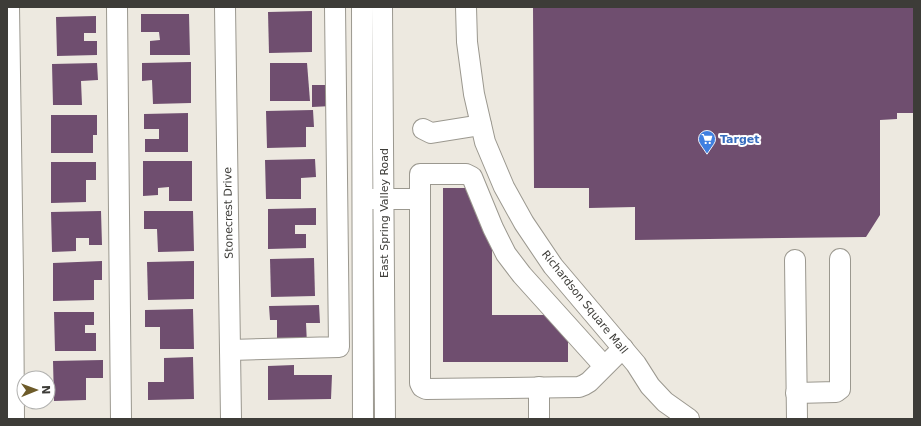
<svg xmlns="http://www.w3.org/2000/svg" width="921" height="426" font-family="'DejaVu Sans',sans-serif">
<rect width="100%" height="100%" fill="#ede9e0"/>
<g fill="#6f4e6f">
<path d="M 533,7 L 914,7 L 914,113 L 897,113 L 897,119 L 880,120 L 880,215 L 866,237 L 635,240 L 635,207 L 589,208 L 589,188 L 534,188 Z"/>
<path d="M 312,11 L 312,52 L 269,53 L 268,12 Z"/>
<path d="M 141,14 L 189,14 L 190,55 L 150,55 L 150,41 L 160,40 L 159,32 L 141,32 Z"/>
<path d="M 96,16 L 96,33 L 84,33 L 84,41 L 97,41 L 97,55 L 57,56 L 56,17 Z"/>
<path d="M 191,62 L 191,103 L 153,104 L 152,80 L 142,81 L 142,63 Z"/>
<path d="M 97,63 L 98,80 L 81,81 L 82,105 L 53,105 L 52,64 Z"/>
<path d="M 270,63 L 307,63 L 310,101 L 270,101 Z"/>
<path d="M 312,85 L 331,85 L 332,106 L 312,107 Z"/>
<path d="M 313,110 L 314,127 L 306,127 L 306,147 L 267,148 L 266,111 Z"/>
<path d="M 188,113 L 188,152 L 145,152 L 145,139 L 159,139 L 159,129 L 144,129 L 144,114 Z"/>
<path d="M 51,115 L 97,115 L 97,135 L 93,135 L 93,153 L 51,153 Z"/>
<path d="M 315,159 L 316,177 L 301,178 L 301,199 L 266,199 L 265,160 Z"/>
<path d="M 143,161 L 192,161 L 192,201 L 169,201 L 169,187 L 158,188 L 158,195 L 143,196 Z"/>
<path d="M 51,162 L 96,162 L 96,180 L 86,180 L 86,202 L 51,203 Z"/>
<path d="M 443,188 L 467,188 L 492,246 L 492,315 L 547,315 L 568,338 L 568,362 L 443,362 Z"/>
<path d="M 316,208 L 316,225 L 295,225 L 295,234 L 306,234 L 306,248 L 268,249 L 268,209 Z"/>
<path d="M 101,211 L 102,245 L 89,245 L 89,238 L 76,238 L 76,251 L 52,252 L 51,212 Z"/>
<path d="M 144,211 L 193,211 L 194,251 L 158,252 L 157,229 L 144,229 Z"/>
<path d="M 314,258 L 315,296 L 271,297 L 270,259 Z"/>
<path d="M 102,261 L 102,280 L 94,280 L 94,300 L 53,301 L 53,263 Z"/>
<path d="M 194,261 L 194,299 L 148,300 L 147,262 Z"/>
<path d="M 319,305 L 320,323 L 306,323 L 307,344 L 277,345 L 277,320 L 270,320 L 269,306 Z"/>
<path d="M 193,309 L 194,349 L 160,349 L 160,327 L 145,327 L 145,310 Z"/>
<path d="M 54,312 L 94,312 L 94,325 L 85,325 L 85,333 L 96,333 L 96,351 L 55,351 Z"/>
<path d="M 193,357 L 194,399 L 148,400 L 148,382 L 164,382 L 164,358 Z"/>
<path d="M 103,360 L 103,378 L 86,378 L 86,400 L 54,401 L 53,361 Z"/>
<path d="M 294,365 L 294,375 L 332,375 L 331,399 L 268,400 L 268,366 Z"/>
</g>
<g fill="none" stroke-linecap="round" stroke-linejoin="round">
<defs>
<g id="minor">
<path d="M 9,7 L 13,277 L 14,419"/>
<path d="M 117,7 L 121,419"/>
<path d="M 225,7 L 231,419"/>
<path d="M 362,7 L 363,419"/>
<path d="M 382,7 L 385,419"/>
<path d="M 466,7 L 467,42 L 474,94 L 485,142 L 504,187 L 524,223 L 553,266 L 636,364 L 650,386 L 665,402 L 689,419"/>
<path d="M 423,129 L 431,133 L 481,125"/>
<path d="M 371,199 L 419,199"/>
<path d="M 795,260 L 797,419"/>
<path d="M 230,350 L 339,347 L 335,7"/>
<path d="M 604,366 L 522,275 L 506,254 L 493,228 L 472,177 L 466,174 L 420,174 L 420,383 L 422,387 L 426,389 L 579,387 L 584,385 L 589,382 L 623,348"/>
<path d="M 539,387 L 539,419"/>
<path d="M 796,393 L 836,392 L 840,389 L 840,259"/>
</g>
</defs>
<use href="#minor" stroke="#9b988f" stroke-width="22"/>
<use href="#minor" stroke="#fff" stroke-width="20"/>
</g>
<defs>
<symbol id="supermarket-pin" viewBox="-11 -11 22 30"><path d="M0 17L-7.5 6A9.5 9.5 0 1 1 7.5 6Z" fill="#3f7fe0" stroke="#fff"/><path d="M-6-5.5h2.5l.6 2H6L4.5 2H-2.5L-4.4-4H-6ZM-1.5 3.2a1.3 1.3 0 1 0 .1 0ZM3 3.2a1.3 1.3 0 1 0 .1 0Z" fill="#fff"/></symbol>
</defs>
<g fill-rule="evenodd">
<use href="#supermarket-pin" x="697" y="129" width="20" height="27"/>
</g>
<g text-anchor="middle" stroke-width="4" stroke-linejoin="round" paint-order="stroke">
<g font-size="11" font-weight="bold" fill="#366cbe" stroke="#fff" text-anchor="start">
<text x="720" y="143">Target</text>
</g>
<g font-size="11" fill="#3d3c38" stroke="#fff">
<text transform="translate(228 213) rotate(-91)" y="4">Stonecrest Drive</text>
<text transform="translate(384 213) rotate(-90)" y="4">East Spring Valley Road</text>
<text transform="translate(585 302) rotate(51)" y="4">Richardson Square Mall</text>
</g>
</g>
<rect width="921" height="426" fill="none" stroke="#3d3c38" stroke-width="16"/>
<g transform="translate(36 390) rotate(89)"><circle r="19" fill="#ffffff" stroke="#b1b1af"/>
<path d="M0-3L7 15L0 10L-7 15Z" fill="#6d5b29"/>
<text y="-6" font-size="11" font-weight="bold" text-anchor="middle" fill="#3d3c38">N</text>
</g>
</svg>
